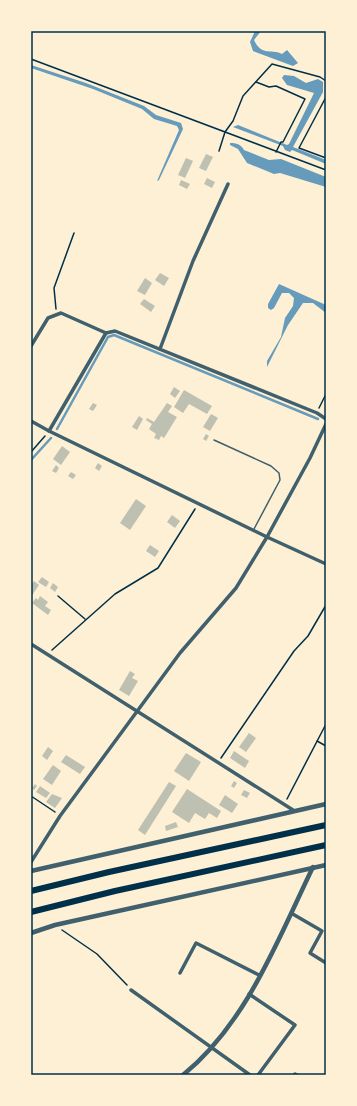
<svg xmlns="http://www.w3.org/2000/svg" width="357" height="1106" font-family="'Roboto Condensed',sans-serif">
<rect width="100%" height="100%" fill="#fdf0d5"/>
<g fill="#669bbc">
<path d="M 255,31 L 261,31 L 254,40 C 262,57 270,48 282,54 L 287,50 L 298,63 L 293,66 L 253,51 L 250,42 Z"/>
<path d="M 31,65 L 86,83 L 144,106 L 156,115 L 181,123 L 183,129 L 159,180 L 157,181 L 179,130 L 177,126 L 154,119 L 142,109 L 93,89 L 31,68 Z"/>
<path d="M 284,75 L 294,76 L 306,83 L 318,79 L 323,82 L 323,92 L 293,147 L 326,160 L 326,164 L 292,150 L 290,152 L 285,150 L 283,146 L 233,127 L 238,125 L 287,145 L 289,144 L 314,93 L 287,85 L 282,78 Z"/>
<path d="M 230,143 C 236,143 241,144 244,150 L 269,160 L 281,159 L 326,177 L 326,187 L 280,173 L 274,174 L 247,163 L 238,149 L 230,145 Z"/>
<path d="M 279,284 L 326,305 L 326,313 L 313,303 L 303,303 L 288,325 L 267,367 L 267,361 L 281,337 L 285,318 L 293,306 L 294,298 L 289,293 L 282,293 L 274,308 L 271,310 L 268,308 L 268,304 Z"/>
</g>
<g fill="none" stroke-linecap="round" stroke-linejoin="round">
<g stroke="#669bbc" stroke-width="2.5">
<path d="M 57,429 L 108,337 L 114,335 L 318,419"/>
<path d="M 31,460 L 51,438"/>
</g>
</g>
<g fill="#bec0b2">
<path d="M 206,154 L 213,157 L 206,171 L 199,168 Z"/>
<path d="M 186,158 L 193,161 L 185,178 L 178,175 Z"/>
<path d="M 207,178 L 215,182 L 212,188 L 204,184 Z"/>
<path d="M 181,180 L 190,184 L 187,189 L 179,185 Z"/>
<path d="M 160,273 L 169,278 L 164,286 L 155,280 Z"/>
<path d="M 145,278 L 152,283 L 145,295 L 137,291 Z"/>
<path d="M 144,299 L 155,306 L 151,312 L 140,304 Z"/>
<path d="M 174,387 L 180,391 L 175,398 L 170,394 Z"/>
<path d="M 184,390 L 212,406 L 207,414 L 189,404 L 183,413 L 174,407 Z"/>
<path d="M 93,403 L 97,405 L 93,411 L 89,409 Z"/>
<path d="M 167,403 L 172,406 L 168,412 L 177,417 L 164,438 L 161,436 L 159,440 L 154,438 L 156,434 L 149,429 L 152,424 L 146,420 L 147,418 L 154,422 Z"/>
<path d="M 211,414 L 218,418 L 210,431 L 203,427 Z"/>
<path d="M 139,416 L 143,419 L 137,430 L 132,427 Z"/>
<path d="M 206,434 L 209,436 L 206,441 L 203,439 Z"/>
<path d="M 62,446 L 70,452 L 61,465 L 53,459 Z"/>
<path d="M 98,463 L 102,466 L 99,471 L 95,468 Z"/>
<path d="M 56,465 L 59,468 L 56,473 L 52,471 Z"/>
<path d="M 71,472 L 76,475 L 73,479 L 68,476 Z"/>
<path d="M 136,499 L 146,506 L 130,530 L 120,523 Z"/>
<path d="M 172,515 L 180,521 L 175,528 L 167,522 Z"/>
<path d="M 150,545 L 159,551 L 155,557 L 146,551 Z"/>
<path d="M 42,577 L 49,582 L 46,587 L 38,582 Z"/>
<path d="M 34,581 L 39,585 L 31,597 L 31,585 Z"/>
<path d="M 53,583 L 58,587 L 55,592 L 50,588 Z"/>
<path d="M 40,596 L 48,602 L 45,606 L 51,610 L 48,615 L 32,603 L 36,598 L 38,600 Z"/>
<path d="M 130,671 L 135,674 L 132,678 L 138,681 L 129,696 L 119,690 Z"/>
<path d="M 249,733 L 256,738 L 246,752 L 239,747 Z"/>
<path d="M 48,747 L 53,751 L 47,760 L 42,756 Z"/>
<path d="M 234,751 L 249,761 L 245,768 L 230,758 Z"/>
<path d="M 186,753 L 201,762 L 189,781 L 174,771 Z"/>
<path d="M 66,755 L 85,767 L 80,774 L 61,762 Z"/>
<path d="M 53,765 L 61,771 L 52,785 L 43,779 Z"/>
<path d="M 234,781 L 237,783 L 234,788 L 231,786 Z"/>
<path d="M 169,782 L 176,786 L 145,835 L 138,830 Z"/>
<path d="M 35,784 L 37,786 L 34,790 L 32,788 Z"/>
<path d="M 40,786 L 50,793 L 46,798 L 36,792 Z"/>
<path d="M 187,789 L 221,811 L 217,818 L 209,813 L 205,819 L 195,813 L 189,823 L 172,812 Z"/>
<path d="M 244,790 L 250,793 L 247,798 L 241,795 Z"/>
<path d="M 52,794 L 62,798 L 55,808 L 46,802 Z"/>
<path d="M 225,795 L 238,804 L 232,813 L 219,805 Z"/>
<path d="M 176,822 L 178,827 L 166,831 L 165,826 Z"/>
</g>
<g fill="none" stroke-linecap="round" stroke-linejoin="round">
<g stroke="#003049" stroke-width="1.5">
<path d="M 31,59 L 326,170"/>
<path d="M 256,82 L 269,87 L 276,86 L 305,99 L 283,142 L 281,142 L 276,152"/>
<path d="M 326,97 L 299,148 L 326,158"/>
<path d="M 219,151 L 225,132 L 233,121 L 243,96 L 272,64 L 320,77 L 326,81"/>
<path d="M 56,309 L 54,288 L 74,233"/>
<path d="M 319,408 L 326,394"/>
<path d="M 31,452 L 45,436"/>
<path d="M 58,596 L 85,619"/>
<path d="M 52,650 L 115,594 L 158,568 L 195,509"/>
<path d="M 317,741 L 326,746"/>
<path d="M 221,758 L 294,651 L 308,636 L 326,605"/>
<path d="M 31,796 L 55,812"/>
<path d="M 287,799 L 326,724"/>
<path d="M 62,930 L 97,954 L 127,985"/>
</g>
<path stroke="#3f606c" stroke-width="1.5" d="M 214,440 L 271,466 L 279,473 L 280,480 L 254,529"/>
<g stroke="#3f606c" stroke-width="3.5">
<path d="M 31,346 L 48,318 L 61,313 L 106,333"/>
<path d="M 160,349 L 193,261 L 228,184"/>
<path d="M 31,421 L 49,431 L 267,537 L 326,564"/>
<path d="M 49,431 L 106,333 L 115,331 L 317,413 L 326,419"/>
<path d="M 31,644 L 293,810"/>
<path d="M 31,862 L 60,816 L 180,653 L 236,588 L 267,537 L 310,458 L 326,424"/>
<path d="M 291,913 L 322,931 L 310,953 L 326,963"/>
<path d="M 180,973 L 196,943 L 259,975"/>
<path d="M 131,990 L 250,1075"/>
<path d="M 249,994 L 295,1025 L 258,1075"/>
<path d="M 294,1075 L 295,1074 L 297,1075"/>
</g>
<g stroke="#3f606c" stroke-width="4.5">
<path d="M 31,871 L 326,804"/>
<path d="M 31,933 L 55,925 L 326,865"/>
<path d="M 183,1075 C 247,1023 278,939 313,867"/>
</g>
<g stroke="#003049" stroke-width="6">
<path d="M 31,891 L 109,872 L 326,825"/>
<path d="M 31,912 L 115,891 L 326,845"/>
</g>
</g>
<rect width="357" height="1106" fill="none" stroke="#fdf0d5" stroke-width="64"/>
<rect x="32" y="32" width="293" height="1042" fill="none" stroke="#003049" stroke-width="1.5"/>
</svg>
